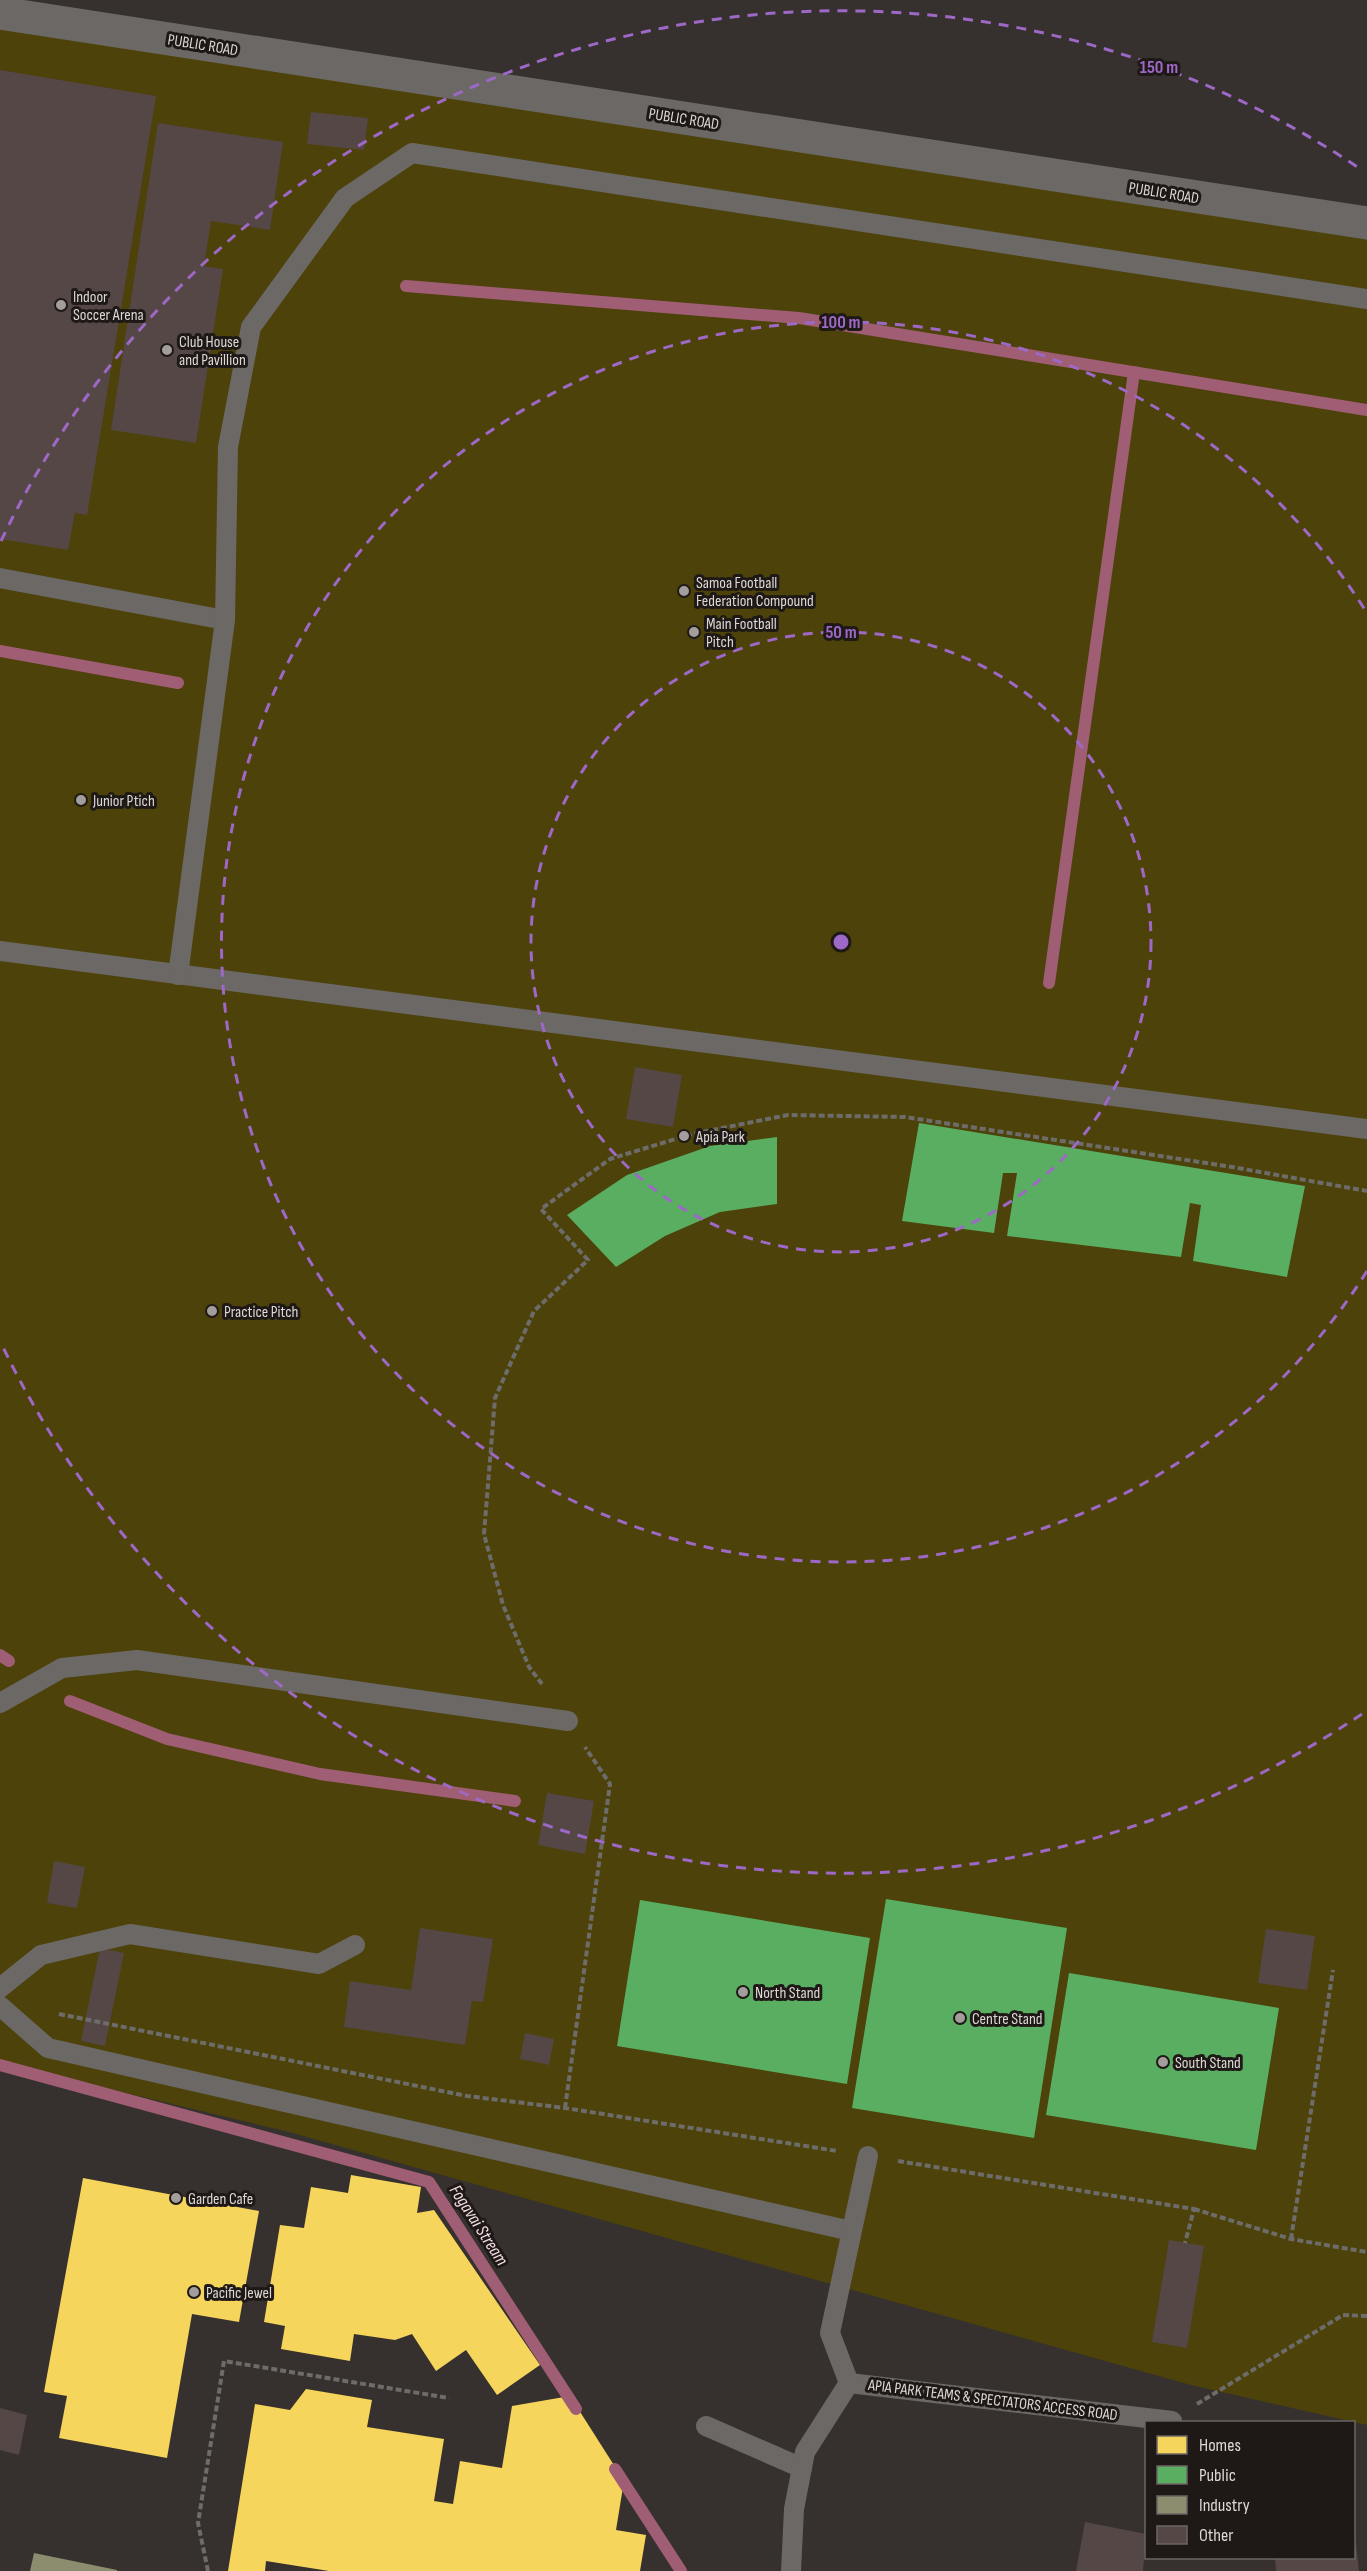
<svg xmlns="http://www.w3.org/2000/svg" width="1367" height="2571" font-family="'Sofia Sans Condensed',sans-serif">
<rect width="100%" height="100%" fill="#36312e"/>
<path fill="#4c420a" d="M 0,27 L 1367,208 L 1367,2425 L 1191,2385 L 289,2132 L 0,2063 Z"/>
<g fill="#f6d55c">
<path d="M 351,2175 L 421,2187 L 417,2213 L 434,2210 L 540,2365 L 497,2395 L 466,2350 L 436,2371 L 412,2334 L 395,2340 L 354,2334 L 350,2361 L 281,2349 L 285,2326 L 264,2322 L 280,2225 L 304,2228 L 311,2187 L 348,2193 Z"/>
<path d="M 83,2178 L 259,2211 L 239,2322 L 192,2314 L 167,2458 L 59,2438 L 67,2396 L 44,2392 Z"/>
<path d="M 306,2389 L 372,2400 L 367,2427 L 444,2439 L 434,2501 L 453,2504 L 460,2461 L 502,2468 L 512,2406 L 570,2396 L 624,2481 L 616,2530 L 646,2535 L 640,2571 L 329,2571 L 266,2561 L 265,2571 L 228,2571 L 255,2404 L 290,2410 Z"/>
</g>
<g fill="#5aae61">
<path d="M 919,1123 L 1305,1186 L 1287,1277 L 1193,1261 L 1201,1205 L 1190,1203 L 1181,1257 L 1007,1236 L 1017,1173 L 1003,1173 L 994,1233 L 902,1221 Z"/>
<path d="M 777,1137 L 777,1204 L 720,1212 L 665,1236 L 616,1267 L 567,1215 L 627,1175 L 710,1146 Z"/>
<path d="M 886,1899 L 1067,1928 L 1034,2138 L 852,2108 Z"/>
<path d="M 640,1900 L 870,1938 L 847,2084 L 617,2046 Z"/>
<path d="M 1069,1973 L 1279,2008 L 1256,2150 L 1046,2115 Z"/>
</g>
<path fill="#8c8c6e" d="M 34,2553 L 117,2570 L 117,2571 L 30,2571 Z"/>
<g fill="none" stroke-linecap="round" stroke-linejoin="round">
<g stroke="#a05e74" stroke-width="12">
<path d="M 406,286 L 799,318 L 1367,410"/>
<path d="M 0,651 L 178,683"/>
<path d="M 1049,983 L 1134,372"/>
<path d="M 0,1655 L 9,1661"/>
<path d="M 70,1701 L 167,1739 L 320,1774 L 515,1801"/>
<path d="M 0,2065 L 429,2182 L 576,2409"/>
<path d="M 615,2469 L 681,2571"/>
</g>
</g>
<g fill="#554745">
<path d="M 0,70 L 156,96 L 87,515 L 75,513 L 68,550 L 0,539 Z"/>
<path d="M 311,112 L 368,118 L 364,150 L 307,144 Z"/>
<path d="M 158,123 L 283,142 L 270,230 L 211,221 L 204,266 L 223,269 L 196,443 L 111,430 Z"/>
<path d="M 635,1067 L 682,1075 L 673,1127 L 626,1119 Z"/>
<path d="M 547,1793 L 594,1801 L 585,1854 L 538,1845 Z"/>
<path d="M 54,1861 L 85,1867 L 77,1908 L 47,1903 Z"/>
<path d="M 420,1928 L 493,1939 L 483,2002 L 472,2001 L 465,2045 L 344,2027 L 350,1981 L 411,1990 Z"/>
<path d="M 1266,1929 L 1315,1936 L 1307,1990 L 1258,1983 Z"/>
<path d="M 100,1948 L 124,1953 L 105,2046 L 81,2041 Z"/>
<path d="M 525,2033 L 554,2039 L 549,2065 L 520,2059 Z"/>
<path d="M 1169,2240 L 1204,2246 L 1187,2348 L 1152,2342 Z"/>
<path d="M 0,2408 L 27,2415 L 19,2455 L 0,2450 Z"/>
<path d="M 1085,2522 L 1146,2534 L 1143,2571 L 1076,2571 Z"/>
<path d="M 1354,2543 L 1356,2543 L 1359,2571 L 1276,2571 L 1275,2558 L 1354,2558 Z"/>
</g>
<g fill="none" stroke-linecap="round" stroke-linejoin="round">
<g stroke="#6e6c6a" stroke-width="4" stroke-dasharray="6 3" stroke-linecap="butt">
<path d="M 542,1684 L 529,1667 L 503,1605 L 484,1534 L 495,1398 L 534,1311 L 588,1260 L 541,1209 L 610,1159 L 692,1134 L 788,1115 L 905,1117 L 1232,1167 L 1367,1191"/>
<path d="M 59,2014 L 467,2096 L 565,2108 L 837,2151"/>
<path d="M 565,2108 L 610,1784 L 585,1747"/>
<path d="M 898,2161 L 1194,2209 L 1185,2243"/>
<path d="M 1194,2209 L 1291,2239 L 1367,2252"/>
<path d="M 1291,2239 L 1333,1970"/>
<path d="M 1197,2404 L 1343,2315 L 1367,2316"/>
<path d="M 208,2571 L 198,2523 L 224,2361 L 449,2398"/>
</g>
<g stroke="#6b6866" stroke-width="20">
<path d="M 0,578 L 225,620"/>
<path d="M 0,951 L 1367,1129"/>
<path d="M 178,975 L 225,620 L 228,447 L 251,327 L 345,198 L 412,153 L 1367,299"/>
<path d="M 0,1703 L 62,1668 L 137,1660 L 568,1721"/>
<path d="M 0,1988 L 41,1955 L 130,1934 L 319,1964 L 355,1945"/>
<path d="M 0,2006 L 48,2048 L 851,2231"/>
<path d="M 849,2383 L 1172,2421"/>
<path d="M 706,2426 L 802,2468"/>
<path d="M 791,2571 L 794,2509 L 805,2452 L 849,2383 L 830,2333 L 868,2156"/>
</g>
<path stroke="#6b6866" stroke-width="33" d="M 0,13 L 1367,223"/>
</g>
<g fill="none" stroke="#9e68c7" stroke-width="3" stroke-dasharray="10 8">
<circle cx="841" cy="942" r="310"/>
<path d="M1367 1271A620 620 0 1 1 1367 613"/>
<path d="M1362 1714A931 931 0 0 1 1 1343M1 541A931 931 0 0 1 1362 170"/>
</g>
<g fill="#a39e9b" stroke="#1e1917" stroke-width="2">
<circle cx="61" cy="305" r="6"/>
<circle cx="167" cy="350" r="6"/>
<circle cx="684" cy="591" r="6"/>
<circle cx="694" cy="632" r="6"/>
<circle cx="81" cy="800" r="6"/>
<circle cx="684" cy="1136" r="6"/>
<circle cx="212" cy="1311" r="6"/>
<circle cx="743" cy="1992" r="6"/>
<circle cx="960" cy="2018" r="6"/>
<circle cx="1163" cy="2062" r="6"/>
<circle cx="176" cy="2198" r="6"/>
<circle cx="194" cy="2292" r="6"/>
</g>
<g text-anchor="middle" stroke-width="6" stroke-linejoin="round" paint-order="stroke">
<g font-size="16" fill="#ded8d5" stroke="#1e1917">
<text transform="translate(203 44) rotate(9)" y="6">PUBLIC ROAD</text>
<text transform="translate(684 118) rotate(9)" y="6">PUBLIC ROAD</text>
<text transform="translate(1164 192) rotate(9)" y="6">PUBLIC ROAD</text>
<text transform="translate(993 2399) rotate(7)" y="6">APIA PARK TEAMS &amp; SPECTATORS ACCESS ROAD</text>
</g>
<g font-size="16" fill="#ded8d5" stroke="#1e1917" text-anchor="start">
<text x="73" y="302">Indoor<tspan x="73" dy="18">Soccer Arena</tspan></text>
<text x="179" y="347">Club House<tspan x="179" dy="18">and Pavillion</tspan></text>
<text x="696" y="588">Samoa Football<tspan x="696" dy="18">Federation Compound</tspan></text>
<text x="706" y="629">Main Football<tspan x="706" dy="18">Pitch</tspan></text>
<text x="93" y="806">Junior Ptich</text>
<text x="696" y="1142">Apia Park</text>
<text x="224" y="1317">Practice Pitch</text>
<text x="755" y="1998">North Stand</text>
<text x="972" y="2024">Centre Stand</text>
<text x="1175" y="2068">South Stand</text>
<text x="188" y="2204">Garden Cafe</text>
<text x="206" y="2298">Pacific Jewel</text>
</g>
<g font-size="18" font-style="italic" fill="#f3dde3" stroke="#1e1917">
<text transform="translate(479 2225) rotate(57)" y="6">Fogavai Stream</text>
</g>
</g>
<circle cx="841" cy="942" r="9" fill="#9e68c7" stroke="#1e1917" stroke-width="3"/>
<g font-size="18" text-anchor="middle" font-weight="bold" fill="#9e68c7" stroke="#1e1917" stroke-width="6" stroke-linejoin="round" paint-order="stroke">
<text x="1159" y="73">150 m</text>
<text x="841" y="328">100 m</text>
<text x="841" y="638">50 m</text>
</g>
<rect x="1145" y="2421" width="210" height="138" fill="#1e1917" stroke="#6b6563" stroke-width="1.5"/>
<rect x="1157" y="2436" width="30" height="18" fill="#f6d55c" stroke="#6b6563" stroke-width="1.5"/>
<text x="1199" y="2451" font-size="18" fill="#ded8d5">Homes</text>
<rect x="1157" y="2466" width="30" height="18" fill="#5aae61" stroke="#6b6563" stroke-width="1.5"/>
<text x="1199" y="2481" font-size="18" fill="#ded8d5">Public</text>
<rect x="1157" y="2496" width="30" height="18" fill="#8c8c6e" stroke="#6b6563" stroke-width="1.5"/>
<text x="1199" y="2511" font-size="18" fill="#ded8d5">Industry</text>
<rect x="1157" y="2526" width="30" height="18" fill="#554745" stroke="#6b6563" stroke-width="1.5"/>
<text x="1199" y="2541" font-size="18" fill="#ded8d5">Other</text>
</svg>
